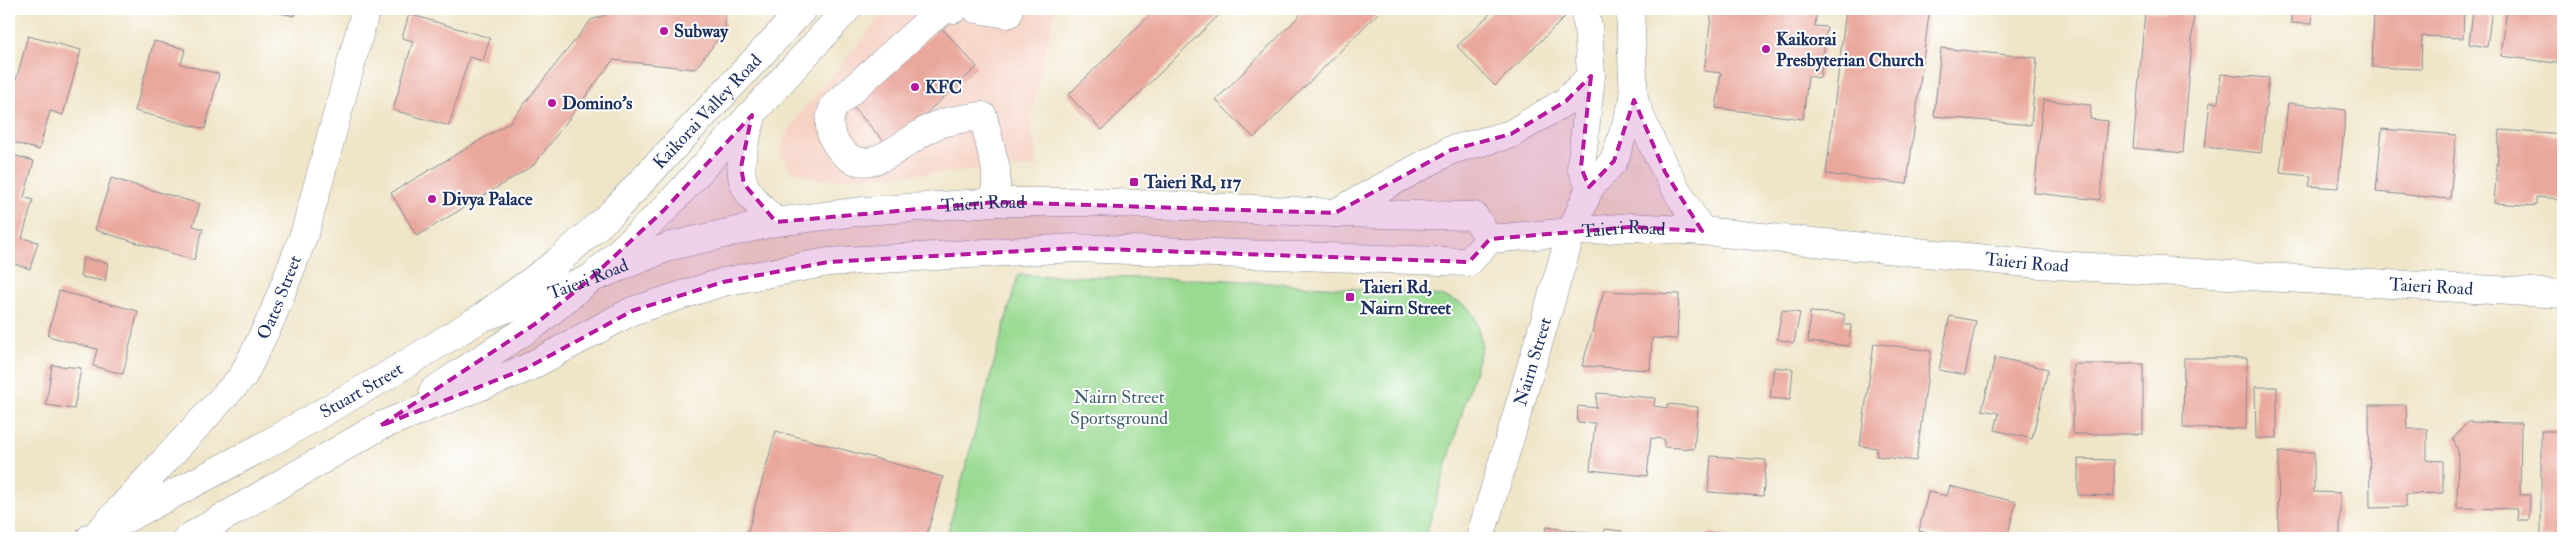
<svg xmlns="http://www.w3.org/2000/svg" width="2572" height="547" font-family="'IM FELL Double Pica',serif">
<rect width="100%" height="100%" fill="#fff"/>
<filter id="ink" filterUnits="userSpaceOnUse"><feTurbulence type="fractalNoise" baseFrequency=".02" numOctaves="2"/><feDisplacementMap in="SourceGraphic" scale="10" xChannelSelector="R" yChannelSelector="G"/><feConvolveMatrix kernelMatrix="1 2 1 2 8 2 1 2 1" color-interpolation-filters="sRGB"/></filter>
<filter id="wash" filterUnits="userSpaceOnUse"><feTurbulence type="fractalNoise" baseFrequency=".0096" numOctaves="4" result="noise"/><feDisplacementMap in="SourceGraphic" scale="20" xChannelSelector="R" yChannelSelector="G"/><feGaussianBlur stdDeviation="1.12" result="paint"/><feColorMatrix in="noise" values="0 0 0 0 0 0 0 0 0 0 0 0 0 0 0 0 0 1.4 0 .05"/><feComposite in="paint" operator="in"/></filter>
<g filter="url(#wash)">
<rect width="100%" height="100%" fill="#efe5c8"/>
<path fill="#f6d2c4" d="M 888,9 L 1055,9 L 1030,119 L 1038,167 L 817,180 L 790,169 L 780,152 L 786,135 L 803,110 Z"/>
<path fill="#99da91" stroke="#5a8478" d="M 1018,275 L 1228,280 L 1434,295 C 1472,303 1475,309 1482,346 L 1425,538 L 946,538 Z"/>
<g id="blocks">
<g fill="#eaa89d">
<path d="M 264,9 L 296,9 L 294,16 Z"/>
<path d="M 621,9 L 725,9 L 725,30 L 695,69 L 613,60 L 534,165 L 417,236 L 391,193 L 509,123 L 591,20 Z"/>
<path d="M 1156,9 L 1225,9 L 1102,130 L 1068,95 Z"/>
<path d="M 1306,9 L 1382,9 L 1254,138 L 1216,100 Z"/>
<path d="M 1495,9 L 1557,9 L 1565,17 L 1495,86 L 1457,46 Z"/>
<path d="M 1712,9 L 1729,11 L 1729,9 L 1817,9 L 1815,26 L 1827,27 L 1820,78 L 1808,76 L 1803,119 L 1716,108 L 1721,73 L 1704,71 Z"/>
<path d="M 1846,9 L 1886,9 L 1929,14 L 1907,184 L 1826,174 Z"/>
<path d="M 2291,9 L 2313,9 L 2312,24 L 2291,23 Z"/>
<path d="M 2374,9 L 2464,9 L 2463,38 L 2422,36 L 2421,69 L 2372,67 Z"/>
<path d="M 2473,9 L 2492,9 L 2487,47 L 2469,44 Z"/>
<path d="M 2507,9 L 2563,9 L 2563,64 L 2501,56 Z"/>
<path d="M 2145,11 L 2194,16 L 2183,153 L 2133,148 Z"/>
<path d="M 409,14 L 490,38 L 483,61 L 469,57 L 449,126 L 393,110 L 413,41 L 402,38 Z"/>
<path d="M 941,27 L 977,67 L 889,147 L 853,107 Z"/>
<path d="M 28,36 L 81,50 L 63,115 L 50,111 L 39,150 L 9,141 L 9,106 Z"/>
<path d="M 154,41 L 185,49 L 181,64 L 219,74 L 205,129 L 135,111 Z"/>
<path d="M 1941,48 L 2037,58 L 2031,125 L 1934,116 Z"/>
<path d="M 2221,74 L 2269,78 L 2261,153 L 2205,147 L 2210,102 L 2218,103 Z"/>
<path d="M 2043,100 L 2091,105 L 2090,119 L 2108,121 L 2100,200 L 2034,193 Z"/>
<path d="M 2288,103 L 2346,110 L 2338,188 L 2309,186 L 2311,176 L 2280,173 Z"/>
<path d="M 2382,129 L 2456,135 L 2450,199 L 2376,192 Z"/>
<path d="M 2500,130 L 2563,135 L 2563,199 L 2536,197 L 2536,206 L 2494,203 Z"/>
<path d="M 9,154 L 34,161 L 24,197 L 33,200 L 22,238 L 38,242 L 30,269 L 9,262 Z"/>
<path d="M 111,178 L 200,204 L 193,226 L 203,229 L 194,260 L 95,230 Z"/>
<path d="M 83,258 L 108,263 L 105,281 L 80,277 Z"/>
<path d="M 59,291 L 138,311 L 123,374 L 93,366 L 97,349 L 48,336 Z"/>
<path d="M 1604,291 L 1679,294 L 1677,339 L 1652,338 L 1650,370 L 1582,366 Z"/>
<path d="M 1782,310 L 1800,313 L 1794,343 L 1777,339 Z"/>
<path d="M 1810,312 L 1844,314 L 1844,325 L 1851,325 L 1849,346 L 1808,342 Z"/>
<path d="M 1950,316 L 1976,321 L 1965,375 L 1939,370 Z"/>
<path d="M 1874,343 L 1931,351 L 1916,461 L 1876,456 L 1877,448 L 1860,446 Z"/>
<path d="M 1995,357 L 2048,369 L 2032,439 L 1995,430 L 1999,413 L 1982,410 Z"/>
<path d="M 2184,358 L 2247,358 L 2246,429 L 2183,428 Z"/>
<rect x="2073" y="364" width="70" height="70"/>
<path d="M 52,365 L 81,368 L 74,409 L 46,405 Z"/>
<path d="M 1774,367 L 1793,369 L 1790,400 L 1770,398 Z"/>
<path d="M 2255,387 L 2277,387 L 2277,438 L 2256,438 Z"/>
<path d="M 1597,393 L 1655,398 L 1654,406 L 1667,408 L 1667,404 L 1698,407 L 1694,449 L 1664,447 L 1664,439 L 1651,438 L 1647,476 L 1590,470 L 1595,423 L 1577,422 L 1578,406 L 1596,408 Z"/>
<path d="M 2369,405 L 2406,405 L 2407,429 L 2427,429 L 2427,460 L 2443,461 L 2443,493 L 2406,494 L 2406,507 L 2370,508 Z"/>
<path d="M 2468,422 L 2521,423 L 2520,495 L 2530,495 L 2529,520 L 2517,520 L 2518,509 L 2457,508 L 2458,451 L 2453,439 Z"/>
<path d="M 776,431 L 943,477 L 926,538 L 746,538 Z"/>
<rect x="2541" y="431" width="22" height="107"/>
<path d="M 2279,452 L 2314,452 L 2314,492 L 2340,493 L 2340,538 L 2278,538 Z"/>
<path d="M 1711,456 L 1766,460 L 1763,496 L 1708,492 Z"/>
<path d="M 2078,459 L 2114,460 L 2114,496 L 2078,495 Z"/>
<path d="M 1950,486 L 2016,502 L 2007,538 L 1951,538 L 1919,531 L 1928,492 L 1947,496 Z"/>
<path d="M 1546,527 L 1604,535 L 1605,529 L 1622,531 L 1621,538 L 1545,538 Z"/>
<path d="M 1708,533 L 1730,537 L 1729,538 L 1707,538 Z"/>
</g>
</g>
</g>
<g filter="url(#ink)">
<use href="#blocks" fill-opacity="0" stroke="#858a93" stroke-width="1"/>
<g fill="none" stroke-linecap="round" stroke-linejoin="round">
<defs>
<g id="minor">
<path d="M 954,9 L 944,10 L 931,19 L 834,106 C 828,119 828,130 835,142 C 865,190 905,137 937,125 C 952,119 967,118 983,116 L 996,169 L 996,202"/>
<path d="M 976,9 L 1008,14"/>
<path d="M 1584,9 L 1588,27 L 1591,76 L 1581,167 L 1590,187"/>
<path d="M 1634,100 C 1652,148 1674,189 1702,231"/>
<path d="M 1335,213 L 1451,150 L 1511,134 L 1566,101 L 1591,76"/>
<path id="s1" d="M 99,532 L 243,376 L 272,317 L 305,232 L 366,9"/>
<path id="s2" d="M 1480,538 L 1571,233 L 1590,187 L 1614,161 L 1634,100 L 1630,9"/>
</g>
<g id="major">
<path d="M 752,117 C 746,140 733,171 749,193 C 756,204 767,213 776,222"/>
<path id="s3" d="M 481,318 L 590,279 L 671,246 L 776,222 L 864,211 L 996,202 L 1095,202 L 1335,213 L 1474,216 L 1490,239"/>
<path d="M 433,391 L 538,322 L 590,279 L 664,210 L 847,9"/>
<path id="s4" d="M 90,538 L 262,447 L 383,378 L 481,318 L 556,263 L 612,213 L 803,9"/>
<path id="s5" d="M 188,538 L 380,426 L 527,368 L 632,311 L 723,282 L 828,262 L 1075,248 L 1469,262 L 1490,239 L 1631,227 L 1702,231 L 2038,264 L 2563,294"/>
</g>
</defs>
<use href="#minor" stroke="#858a93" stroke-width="29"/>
<use href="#major" stroke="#858a93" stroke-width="29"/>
<use href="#minor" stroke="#fff" stroke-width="28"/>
<use href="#major" stroke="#fff" stroke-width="28"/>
</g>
</g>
<path fill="#b5179e" fill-opacity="0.2" stroke="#b5179e" stroke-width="4" stroke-dasharray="10 6" stroke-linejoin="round" d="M 1591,76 L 1581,167 L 1589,187 L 1614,161 L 1634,100 L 1665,172 L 1702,231 L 1631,227 L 1490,239 L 1469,262 L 1075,248 L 828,262 L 723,282 L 632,311 L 527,368 L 380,426 L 538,322 L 590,279 L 664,210 L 752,115 L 741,167 L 744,184 L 776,222 L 996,202 L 1335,213 L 1451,150 L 1511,134 L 1566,101 Z"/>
<g fill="#b5179e" stroke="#fff" stroke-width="2">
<circle cx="664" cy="31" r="5"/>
<circle cx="1766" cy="49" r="5"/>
<circle cx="915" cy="87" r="5"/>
<circle cx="552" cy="103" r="5"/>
<rect x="1129" y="177" width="10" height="10" rx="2.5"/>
<circle cx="432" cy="199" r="5"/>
<rect x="1345" y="292" width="10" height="10" rx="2.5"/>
</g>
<g text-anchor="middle" stroke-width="4" stroke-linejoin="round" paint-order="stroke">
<g font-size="18" font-weight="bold" fill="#1b2f5e" stroke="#fff" text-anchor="start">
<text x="674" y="37">Subway</text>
<text x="1776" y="45">Kaikorai<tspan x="1776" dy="21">Presbyterian Church</tspan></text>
<text x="925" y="93">KFC</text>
<text x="562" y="109">Domino's</text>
<text x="1144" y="188">Taieri Rd, 117</text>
<text x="442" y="205">Divya Palace</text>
<text x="1360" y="293">Taieri Rd,<tspan x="1360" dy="21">Nairn Street</tspan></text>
</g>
<g font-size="18" fill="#1b2f5e" stroke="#fff">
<text dy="6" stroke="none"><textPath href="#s4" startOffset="756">Kaikorai Valley Road</textPath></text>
<text dy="6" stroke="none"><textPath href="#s3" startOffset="519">Taieri Road</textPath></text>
<text dy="6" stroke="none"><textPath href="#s5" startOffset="1509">Taieri Road</textPath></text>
<text dy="6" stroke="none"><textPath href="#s5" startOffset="1914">Taieri Road</textPath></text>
<text dy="6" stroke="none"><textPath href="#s3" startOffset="114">Taieri Road</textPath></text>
<text dy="6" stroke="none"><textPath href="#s5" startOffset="2319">Taieri Road</textPath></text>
<text dy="6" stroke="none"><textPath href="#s1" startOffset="299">Oates Street</textPath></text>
<text dy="6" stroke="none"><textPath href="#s2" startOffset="184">Nairn Street</textPath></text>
<text dy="6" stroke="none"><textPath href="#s4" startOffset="309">Stuart Street</textPath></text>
</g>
<g font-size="18" fill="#41626d" stroke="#fff">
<text x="1119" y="403">Nairn Street<tspan x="1119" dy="21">Sportsground</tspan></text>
</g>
</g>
<rect width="2572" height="547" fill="none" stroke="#fff" stroke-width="30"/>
</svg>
